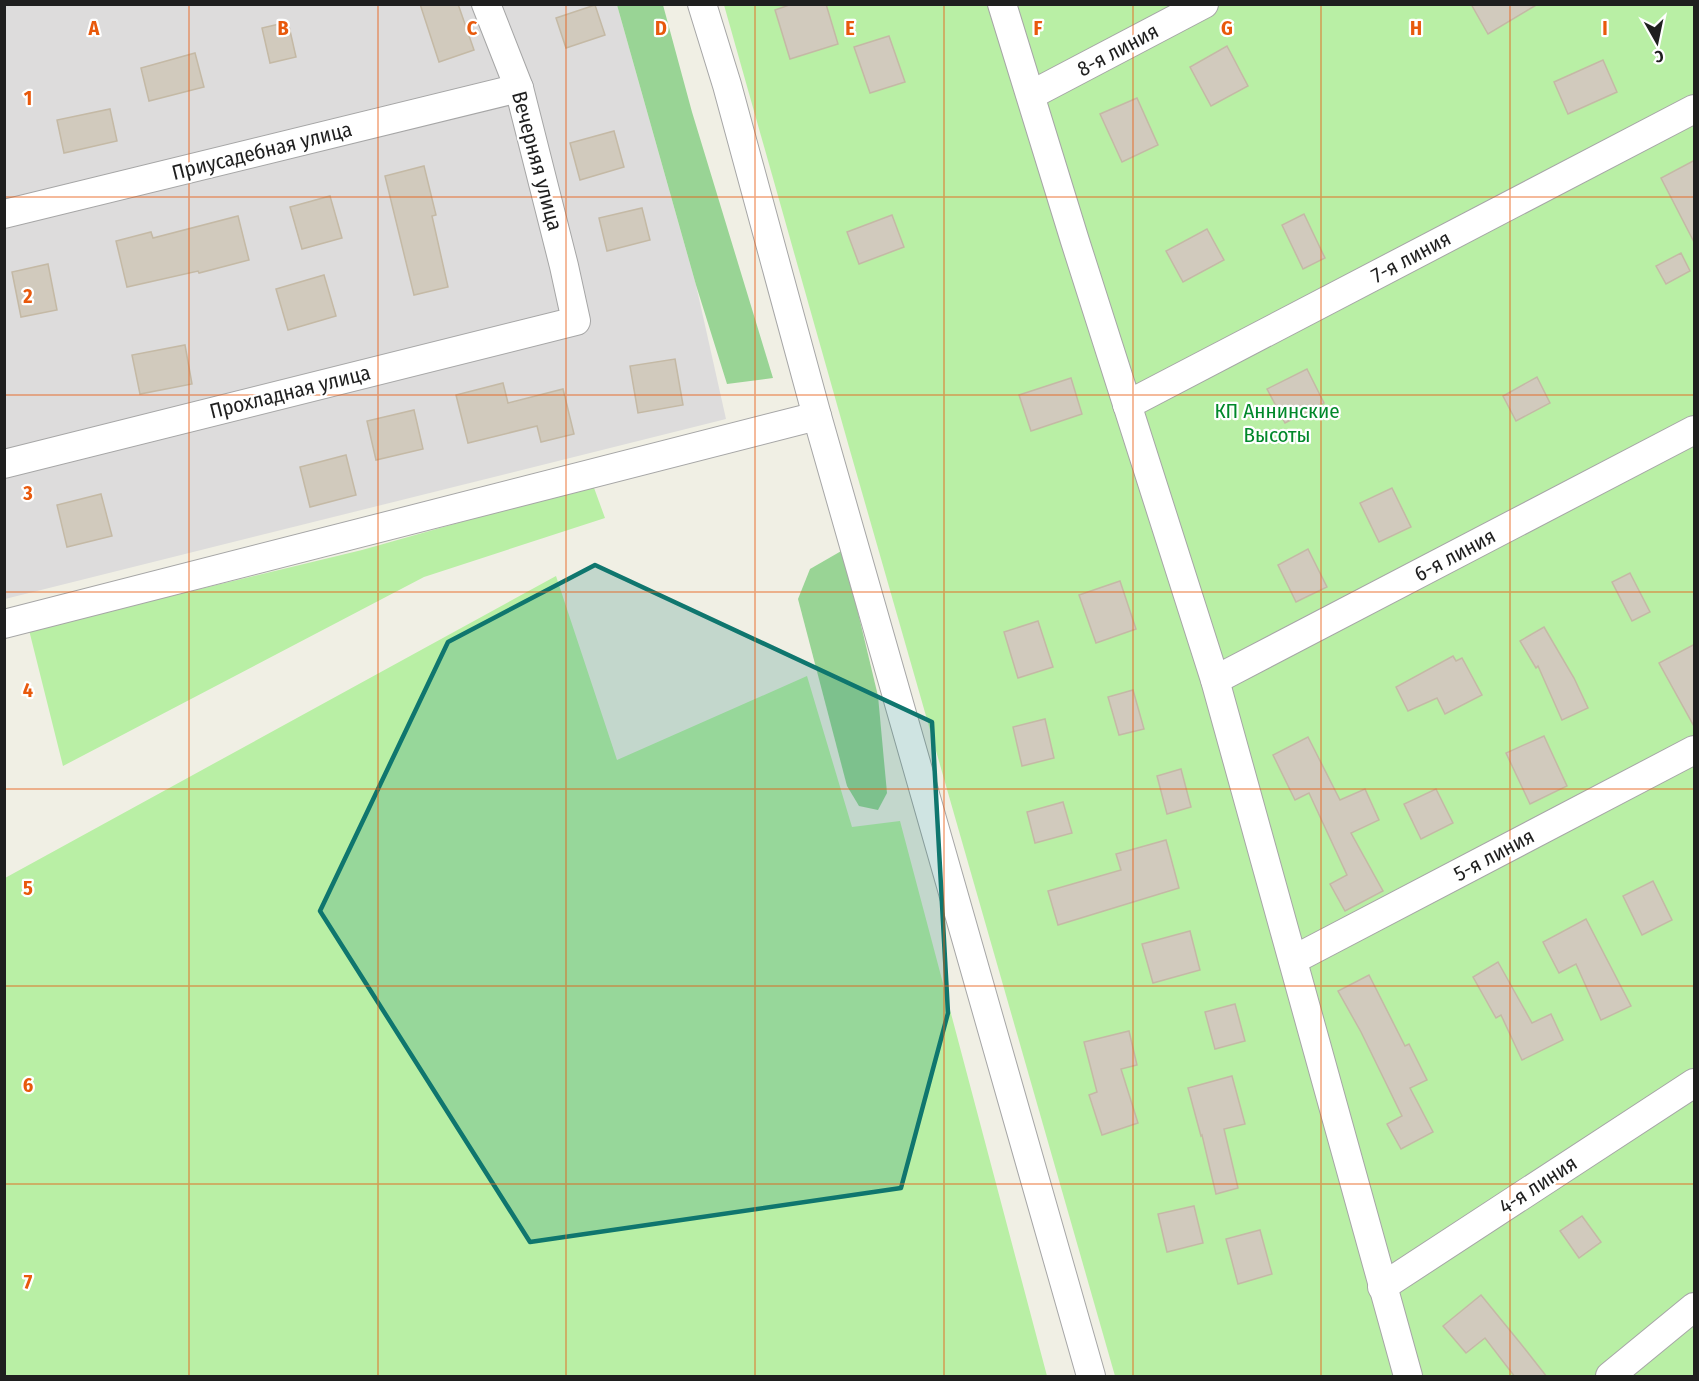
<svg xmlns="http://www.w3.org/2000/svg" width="1699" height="1381" font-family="'Fira Sans Condensed',sans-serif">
<rect width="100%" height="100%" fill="#f0efe4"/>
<path fill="#dddcdc" d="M 4,5 L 617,5 L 696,285 L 726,419 L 5,599 Z"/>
<g fill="#b9efa5">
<path d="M 724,5 L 1694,5 L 1694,1376 L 1115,1376 L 849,447 Z"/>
<path d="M 593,485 L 605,518 L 424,577 L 63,766 L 29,630 L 362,550 Z"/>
<path d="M 556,576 L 617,760 L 807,676 L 852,827 L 900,821 L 1047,1376 L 5,1376 L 5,878 Z"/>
</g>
<g fill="#99d495">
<path d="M 617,5 L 663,5 L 692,112 L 773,378 L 727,384 L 696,285 Z"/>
<path d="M 843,550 L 878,696 L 887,793 L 878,810 L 859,806 L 847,786 L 798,599 L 810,569 Z"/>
</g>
<g fill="#d1cabd" stroke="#c4b9a5" stroke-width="1.5">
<path d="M 420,4 L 458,4 L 474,50 L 439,62 Z"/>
<path d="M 792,4 L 826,4 L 838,44 L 790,59 L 775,10 Z"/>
<path d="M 1471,4 L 1538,4 L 1488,34 Z"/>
<path d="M 595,5 L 605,35 L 566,48 L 556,18 Z"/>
<path d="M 288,22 L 296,57 L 270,63 L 262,28 Z"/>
<path d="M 889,36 L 905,82 L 870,93 L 854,47 Z"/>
<path d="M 1227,46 L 1248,86 L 1211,106 L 1190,67 Z"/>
<path d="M 195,53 L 204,87 L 149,101 L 141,68 Z"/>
<path d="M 1603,60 L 1617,92 L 1568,114 L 1554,82 Z"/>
<path d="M 1137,98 L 1158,145 L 1122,162 L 1100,114 Z"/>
<path d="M 110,109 L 117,141 L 64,153 L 57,120 Z"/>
<path d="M 614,131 L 624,167 L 580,180 L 570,143 Z"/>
<path d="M 1695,160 L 1695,244 L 1661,178 Z"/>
<path d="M 424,166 L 436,215 L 432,216 L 448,287 L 414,295 L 385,176 Z"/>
<path d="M 330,196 L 342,238 L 302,249 L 290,207 Z"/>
<path d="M 642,208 L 650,240 L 607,251 L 599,218 Z"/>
<path d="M 1304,214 L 1325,258 L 1303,269 L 1282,225 Z"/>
<path d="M 892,215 L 904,247 L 859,264 L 847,232 Z"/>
<path d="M 238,216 L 249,260 L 199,273 L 198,271 L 127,287 L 116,241 L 151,232 L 153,238 Z"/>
<path d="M 1207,229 L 1224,260 L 1183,282 L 1166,251 Z"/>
<path d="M 1681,253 L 1690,271 L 1666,284 L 1656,266 Z"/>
<path d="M 48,264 L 57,310 L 21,317 L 12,272 Z"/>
<path d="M 324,275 L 336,316 L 288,330 L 276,289 Z"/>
<path d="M 185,345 L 192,384 L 140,394 L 132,355 Z"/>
<path d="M 675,359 L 683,405 L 638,413 L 630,366 Z"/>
<path d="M 1307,369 L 1324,403 L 1285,423 L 1267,389 Z"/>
<path d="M 1537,377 L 1550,403 L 1516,421 L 1503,396 Z"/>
<path d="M 1071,378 L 1082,414 L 1031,431 L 1019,395 Z"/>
<path d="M 503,383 L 508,403 L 563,389 L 574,434 L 541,442 L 537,426 L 468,443 L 456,395 Z"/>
<path d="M 414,410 L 423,449 L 376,460 L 367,421 Z"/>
<path d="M 346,455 L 356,495 L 310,507 L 300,467 Z"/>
<path d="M 1392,488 L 1411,527 L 1379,542 L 1360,503 Z"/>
<path d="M 101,494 L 112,536 L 67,547 L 57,505 Z"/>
<path d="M 1308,549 L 1327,587 L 1296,602 L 1278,565 Z"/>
<path d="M 1630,573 L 1650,612 L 1632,621 L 1612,582 Z"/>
<path d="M 1120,581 L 1136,629 L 1096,643 L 1079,595 Z"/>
<path d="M 1038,621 L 1053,667 L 1018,678 L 1004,632 Z"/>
<path d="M 1544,627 L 1574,678 L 1588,708 L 1562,720 L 1538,666 L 1536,668 L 1520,641 Z"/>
<path d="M 1695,644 L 1695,728 L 1659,663 Z"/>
<path d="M 1453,656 L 1456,661 L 1462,658 L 1482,695 L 1445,714 L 1437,698 L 1408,711 L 1396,687 Z"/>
<path d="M 1133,690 L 1144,729 L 1119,735 L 1108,697 Z"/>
<path d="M 1045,719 L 1054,758 L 1022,766 L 1013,727 Z"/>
<path d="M 1544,736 L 1567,786 L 1530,804 L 1506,753 Z"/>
<path d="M 1308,737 L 1340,800 L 1365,789 L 1379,820 L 1351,833 L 1383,891 L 1345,911 L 1330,884 L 1347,875 L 1309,793 L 1295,800 L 1273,755 Z"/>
<path d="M 1181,769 L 1191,807 L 1167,814 L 1157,776 Z"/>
<path d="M 1436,789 L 1453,823 L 1421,839 L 1404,804 Z"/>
<path d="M 1063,802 L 1072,833 L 1035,843 L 1027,812 Z"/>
<path d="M 1166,840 L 1179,888 L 1058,925 L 1048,891 L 1121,870 L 1116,854 Z"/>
<path d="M 1653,881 L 1672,920 L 1642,935 L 1623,896 Z"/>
<path d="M 1586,919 L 1631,1006 L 1601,1020 L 1576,964 L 1559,973 L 1543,942 Z"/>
<path d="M 1190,931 L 1200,970 L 1153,983 L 1142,944 Z"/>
<path d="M 1498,962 L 1532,1023 L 1551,1014 L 1563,1040 L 1522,1060 L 1501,1015 L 1496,1018 L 1473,977 Z"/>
<path d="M 1369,975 L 1405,1046 L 1409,1044 L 1427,1080 L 1410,1088 L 1433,1132 L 1401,1149 L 1387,1124 L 1402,1116 L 1361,1032 L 1338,991 Z"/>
<path d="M 1235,1004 L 1245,1041 L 1215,1049 L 1205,1012 Z"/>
<path d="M 1129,1031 L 1137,1065 L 1121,1069 L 1138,1123 L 1102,1135 L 1089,1095 L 1097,1092 L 1084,1042 Z"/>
<path d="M 1232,1076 L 1245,1124 L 1224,1129 L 1238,1188 L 1216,1194 L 1202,1135 L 1201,1136 L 1188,1088 Z"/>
<path d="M 1194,1206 L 1203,1243 L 1167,1252 L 1158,1214 Z"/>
<path d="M 1582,1216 L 1601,1242 L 1579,1258 L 1560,1231 Z"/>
<path d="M 1260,1230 L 1272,1274 L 1238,1284 L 1226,1239 Z"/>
<path d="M 1481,1295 L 1521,1344 L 1547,1377 L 1515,1377 L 1485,1338 L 1466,1353 L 1443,1326 Z"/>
</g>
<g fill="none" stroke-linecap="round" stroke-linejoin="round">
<defs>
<g id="minor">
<path d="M 702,4 L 727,85 L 817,416 L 1091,1376"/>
<path d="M 1002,4 L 1075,241 L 1215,680 L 1408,1376"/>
<path d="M 1031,95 L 1204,4"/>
<path d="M 4,214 L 519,88"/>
<path d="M 1127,405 L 1694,109"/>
<path d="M 4,464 L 576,321 L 564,266 L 519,88 L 486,4"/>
<path d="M 4,624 L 817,416"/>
<path d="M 1215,680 L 1694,430"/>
<path d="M 1293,960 L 1694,750"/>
<path d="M 1382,1287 L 1694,1083"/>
<path d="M 1610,1376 L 1694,1307"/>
</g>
</defs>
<use href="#minor" stroke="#a6a6a6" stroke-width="30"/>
<use href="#minor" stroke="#fff" stroke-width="28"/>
</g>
<path fill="#0f766e" fill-opacity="0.2" stroke="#0f766e" stroke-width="4.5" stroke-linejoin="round" d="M 595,565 L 932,722 L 948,1013 L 901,1188 L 530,1242 L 320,911 L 448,642 Z"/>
<path fill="none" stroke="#e8590c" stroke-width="1.5" stroke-opacity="0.55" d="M 189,4 L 189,1376M 378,4 L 378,1376M 566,4 L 566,1376M 755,4 L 755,1376M 944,4 L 944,1376M 1133,4 L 1133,1376M 1321,4 L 1321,1376M 1510,4 L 1510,1376M 4,197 L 1694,197M 4,395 L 1694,395M 4,592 L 1694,592M 4,789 L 1694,789M 4,986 L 1694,986M 4,1184 L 1694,1184"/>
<g text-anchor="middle" stroke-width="4.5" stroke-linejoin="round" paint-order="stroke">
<g font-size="21" fill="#1f1f1f" stroke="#fff">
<text transform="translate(1118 50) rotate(-28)" y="7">8-я линия</text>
<text transform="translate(262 151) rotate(-14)" y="7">Приусадебная улица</text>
<text transform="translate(537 161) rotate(75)" y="7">Вечерняя улица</text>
<text transform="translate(1411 257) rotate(-28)" y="7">7-я линия</text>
<text transform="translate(290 392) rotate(-14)" y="7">Прохладная улица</text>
<text transform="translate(1455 555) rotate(-28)" y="7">6-я линия</text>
<text transform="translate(1494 855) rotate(-28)" y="7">5-я линия</text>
<text transform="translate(1538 1185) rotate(-33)" y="7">4-я линия</text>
</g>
<g font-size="21" fill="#01882a" stroke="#fff">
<text x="1277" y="418">КП Аннинские<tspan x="1277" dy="24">Высоты</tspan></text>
</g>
</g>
<g font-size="20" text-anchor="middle" font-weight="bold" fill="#e8590c" stroke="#fff" stroke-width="4.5" stroke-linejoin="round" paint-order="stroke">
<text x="94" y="35">A</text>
<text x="283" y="35">B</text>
<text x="472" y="35">C</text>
<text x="661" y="35">D</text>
<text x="850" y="35">E</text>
<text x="1038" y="35">F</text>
<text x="1227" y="35">G</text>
<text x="1416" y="35">H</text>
<text x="1605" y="35">I</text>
<text x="28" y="105">1</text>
<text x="28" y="303">2</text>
<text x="28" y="500">3</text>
<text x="28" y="697">4</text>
<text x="28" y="895">5</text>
<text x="28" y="1092">6</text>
<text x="28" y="1289">7</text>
</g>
<rect width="1699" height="1381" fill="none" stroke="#1f1f1f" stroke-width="12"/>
<g transform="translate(1657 42) rotate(171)" stroke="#ffffff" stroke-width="4.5" paint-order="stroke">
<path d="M0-4.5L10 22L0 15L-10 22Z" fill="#1f1f1f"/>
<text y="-9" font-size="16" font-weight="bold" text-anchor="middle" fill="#1f1f1f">С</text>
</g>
</svg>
